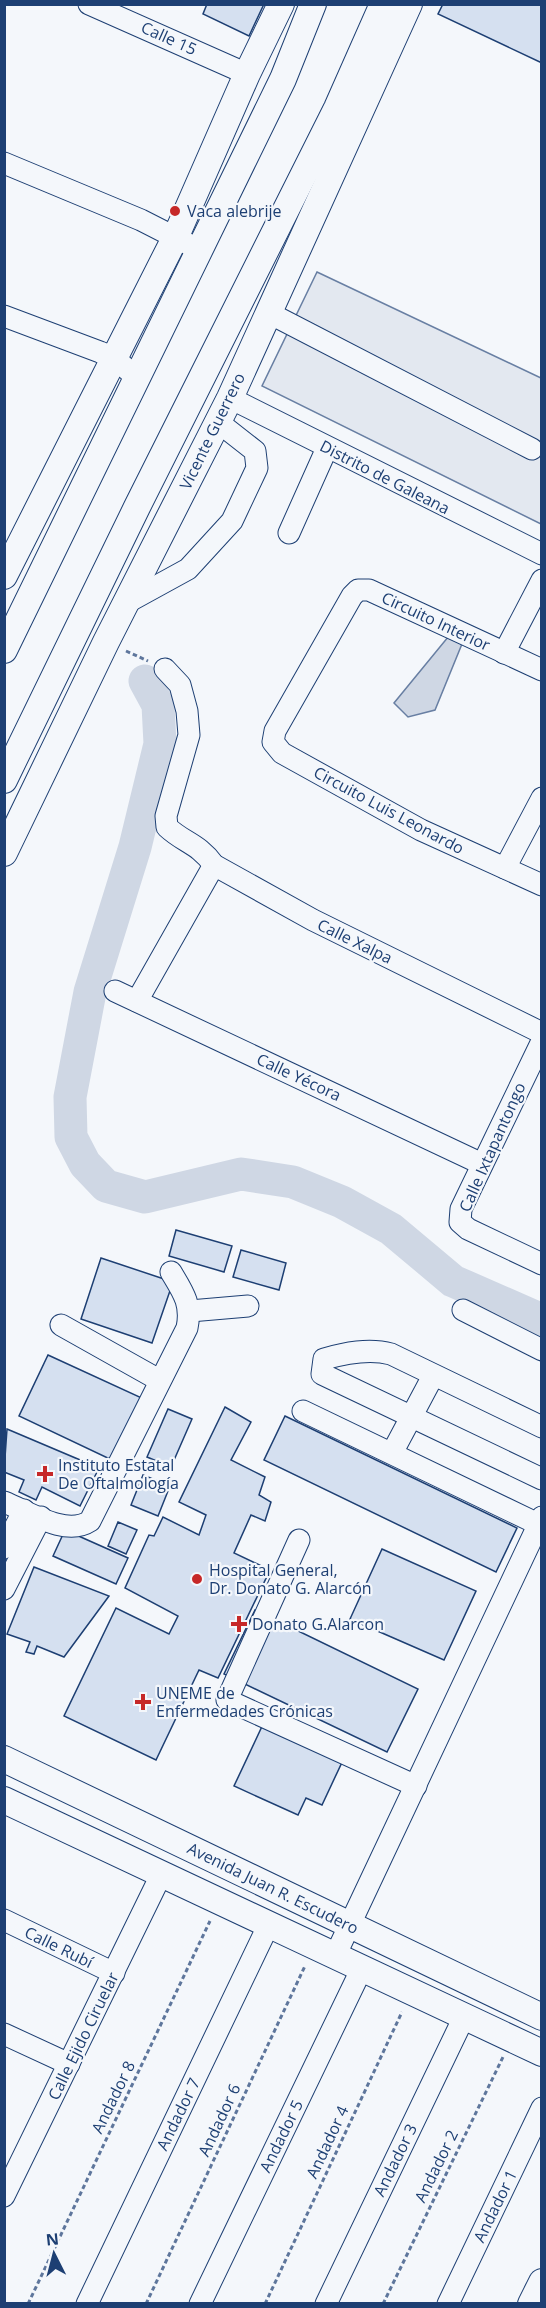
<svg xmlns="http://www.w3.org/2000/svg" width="546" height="2308" font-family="'Open Sans',sans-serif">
<rect width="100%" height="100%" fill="#f4f7fb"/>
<path fill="#e3e8f0" stroke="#687fa3" stroke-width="1.5" d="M 317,272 L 541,378 L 541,524 L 262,386 Z"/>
<path fill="#cfd7e4" stroke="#687fa3" stroke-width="1.5" d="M 453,631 L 464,639 L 435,710 L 408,717 L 394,703 Z"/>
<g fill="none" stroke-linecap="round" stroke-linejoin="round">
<path stroke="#cfd7e4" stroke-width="33" d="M 145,681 L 158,705 L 160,744 L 135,847 L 90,992 L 70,1097 L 71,1137 L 85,1164 L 106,1186 L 145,1197 L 241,1174 L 293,1182 L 342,1202 L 391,1229 L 453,1281 L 542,1320"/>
</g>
<g fill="#d5e0f0" stroke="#1d3f73" stroke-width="1.5">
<path d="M 207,4 L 264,4 L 249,36 L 203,14 Z"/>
<path d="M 443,4 L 542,4 L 542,63 L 438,14 Z"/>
<path d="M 176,1230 L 232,1246 L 224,1272 L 169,1256 Z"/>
<path d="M 241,1250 L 286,1263 L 279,1290 L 233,1277 Z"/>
<path d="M 101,1258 L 173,1282 L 152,1343 L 81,1319 Z"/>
<path d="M 48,1355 L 144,1399 L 114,1461 L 19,1416 Z"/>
<path d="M 225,1407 L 251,1422 L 231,1460 L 265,1477 L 259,1495 L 271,1502 L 265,1521 L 251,1515 L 234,1553 L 270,1570 L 218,1678 L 199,1670 L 156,1760 L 64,1716 L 116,1608 L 169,1634 L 178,1616 L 125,1588 L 149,1535 L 154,1536 L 163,1517 L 199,1535 L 206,1515 L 179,1502 Z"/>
<path d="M 168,1409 L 192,1419 L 171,1467 L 147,1457 Z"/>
<path d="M 285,1416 L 517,1528 L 496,1572 L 264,1460 Z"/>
<path d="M 7,1429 L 99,1468 L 80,1506 L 42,1487 L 36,1500 L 19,1492 L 24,1480 L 4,1472 Z"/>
<path d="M 143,1475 L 170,1486 L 158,1516 L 131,1505 Z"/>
<path d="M 118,1522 L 137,1530 L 126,1554 L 108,1546 Z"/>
<path d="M 65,1530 L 128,1558 L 116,1584 L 53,1556 Z"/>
<path d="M 382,1549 L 476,1591 L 444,1660 L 350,1619 Z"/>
<path d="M 34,1567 L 109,1596 L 64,1657 L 37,1646 L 34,1654 L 26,1652 L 30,1642 L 7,1634 Z"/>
<path d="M 255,1610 L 418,1689 L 387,1752 L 224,1674 Z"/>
<path d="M 265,1720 L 344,1758 L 322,1805 L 306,1798 L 298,1815 L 234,1786 Z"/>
</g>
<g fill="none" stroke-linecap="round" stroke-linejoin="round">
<defs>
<g id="minor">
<path d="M 89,4 L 247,74"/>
<path d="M 4,163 L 141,220 L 198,249"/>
<path d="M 269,313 L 532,449"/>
<path d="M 4,316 L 100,352 L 114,358 L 136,377"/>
<path d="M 230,398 L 542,554"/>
<path d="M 289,533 L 327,448"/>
<path d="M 126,603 L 188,569 L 232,521 L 257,468 L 255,451 L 218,422"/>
<path d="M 504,653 L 542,580"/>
<path d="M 165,669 L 180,685 L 187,711 L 189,735 L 166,816 L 167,827 C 184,843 198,843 214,865 L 313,920 L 542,1033"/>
<path d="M 542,670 L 369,590 L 358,590 L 352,596 L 275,731 L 273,742 L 282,753 L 421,830 L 542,885"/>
<path d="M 505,868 L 542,798"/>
<path d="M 115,991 L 482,1164"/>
<path d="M 137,1001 L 214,865"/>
<path d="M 542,1041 L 461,1209 L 460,1222 L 468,1229 L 542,1264"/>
<path d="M 463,1310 L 542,1350"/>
<path d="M 190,1311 L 248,1306"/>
<path d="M 61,1325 L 159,1380"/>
<path d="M 303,1411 L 538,1524"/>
<path d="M 542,1427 L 391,1354 C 369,1348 345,1353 324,1359 L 322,1374 L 542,1479"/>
<path d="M 392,1453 L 433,1376"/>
<path d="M 4,1502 C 29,1512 66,1537 90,1521 L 187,1328 C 192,1304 183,1292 171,1272"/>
<path d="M 299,1540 L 227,1700 L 416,1786"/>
<path d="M 4,1548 L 24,1510"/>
<path d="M 4,1589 L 41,1517"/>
<path d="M 4,1920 L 114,1973"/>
<path d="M 335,1956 L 542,1517"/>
<path d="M 4,2034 L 69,2064"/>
<path d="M 4,2196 L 161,1875"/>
<path d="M 87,2304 L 269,1924"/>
<path d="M 200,2304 L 362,1968"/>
<path d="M 326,2304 L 464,2017"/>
<path d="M 448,2304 L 542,2108"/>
</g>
<g id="major">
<path d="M 4,576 L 176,236 L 247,74 L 281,4"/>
<path d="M 4,650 L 283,79 L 313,4"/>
<path d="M 4,780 L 137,507 L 337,108 L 383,4"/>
<path d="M 4,853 L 106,642 L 230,398 L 409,4"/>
<path d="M 4,1759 L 542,2017"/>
<path d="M 4,1800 L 542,2053"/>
<path d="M 531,2304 L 542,2282"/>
</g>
</defs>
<use href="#minor" stroke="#1d3f73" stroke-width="23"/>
<use href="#major" stroke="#1d3f73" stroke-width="28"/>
<g stroke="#5e769c" stroke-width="3" stroke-dasharray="4.5 3" stroke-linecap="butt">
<path d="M 126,651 L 148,661"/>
<path d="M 28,2304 L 210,1921"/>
<path d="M 146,2304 L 305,1966"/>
<path d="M 265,2304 L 402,2012"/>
<path d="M 383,2304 L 503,2057"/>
</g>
<use href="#minor" stroke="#f4f7fb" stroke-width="21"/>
<use href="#major" stroke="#f4f7fb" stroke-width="26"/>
</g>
<g fill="#c62828" stroke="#f4f7fb" stroke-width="2">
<circle cx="175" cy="211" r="6"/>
<path d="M42 1465h6v6h6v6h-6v6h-6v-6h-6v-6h6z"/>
<circle cx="197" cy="1579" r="6"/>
<path d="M236 1615h6v6h6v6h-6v6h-6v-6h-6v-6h6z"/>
<path d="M140 1693h6v6h6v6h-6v6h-6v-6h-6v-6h6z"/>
</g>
<g text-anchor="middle" stroke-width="4.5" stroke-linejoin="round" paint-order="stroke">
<g font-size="16" fill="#1d3f73" stroke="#f4f7fb">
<text transform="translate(169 38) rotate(24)" y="6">Calle 15</text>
<text transform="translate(212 431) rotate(-64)" y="6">Vicente Guerrero</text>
<text transform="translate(385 477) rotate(27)" y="6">Distrito de Galeana</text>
<text transform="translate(436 621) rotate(25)" y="6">Circuito Interior</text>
<text transform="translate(389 810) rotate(28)" y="6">Circuito Luis Leonardo</text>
<text transform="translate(355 941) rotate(26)" y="6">Calle Xalpa</text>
<text transform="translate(299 1077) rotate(25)" y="6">Calle Yécora</text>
<text transform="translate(492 1147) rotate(-66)" y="6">Calle Ixtapantongo</text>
<text transform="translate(273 1888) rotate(26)" y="6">Avenida Juan R. Escudero</text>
<text transform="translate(59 1947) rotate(26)" y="6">Calle Rubí</text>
<text transform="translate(83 2036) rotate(-64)" y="6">Calle Ejido Ciruelar</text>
<text transform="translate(113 2097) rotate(-64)" y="6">Andador 8</text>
<text transform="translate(178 2114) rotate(-64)" y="6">Andador 7</text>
<text transform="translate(219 2120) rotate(-65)" y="6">Andador 6</text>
<text transform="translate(281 2136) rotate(-64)" y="6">Andador 5</text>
<text transform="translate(327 2142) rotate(-65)" y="6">Andador 4</text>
<text transform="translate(395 2160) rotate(-64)" y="6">Andador 3</text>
<text transform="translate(436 2166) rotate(-64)" y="6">Andador 2</text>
<text transform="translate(495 2206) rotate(-64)" y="6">Andador 1</text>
</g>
<g font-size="16" fill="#1d3f73" stroke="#f4f7fb" text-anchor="start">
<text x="187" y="217">Vaca alebrije</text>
<text x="58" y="1471">Instituto Estatal<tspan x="58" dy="18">De Oftalmología</tspan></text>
<text x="209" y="1576">Hospital General,<tspan x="209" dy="18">Dr. Donato G. Alarcón</tspan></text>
<text x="252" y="1630">Donato G.Alarcon</text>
<text x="156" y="1699">UNEME de<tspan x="156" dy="18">Enfermedades Crónicas</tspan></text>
</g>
</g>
<rect width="546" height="2308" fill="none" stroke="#1d3f73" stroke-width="12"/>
<g transform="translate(54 2254) rotate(354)" stroke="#f4f7fb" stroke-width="4.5" paint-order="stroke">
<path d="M0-4.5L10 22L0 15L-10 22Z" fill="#1d3f73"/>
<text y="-9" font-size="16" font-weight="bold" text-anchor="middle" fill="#1d3f73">N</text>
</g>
</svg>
